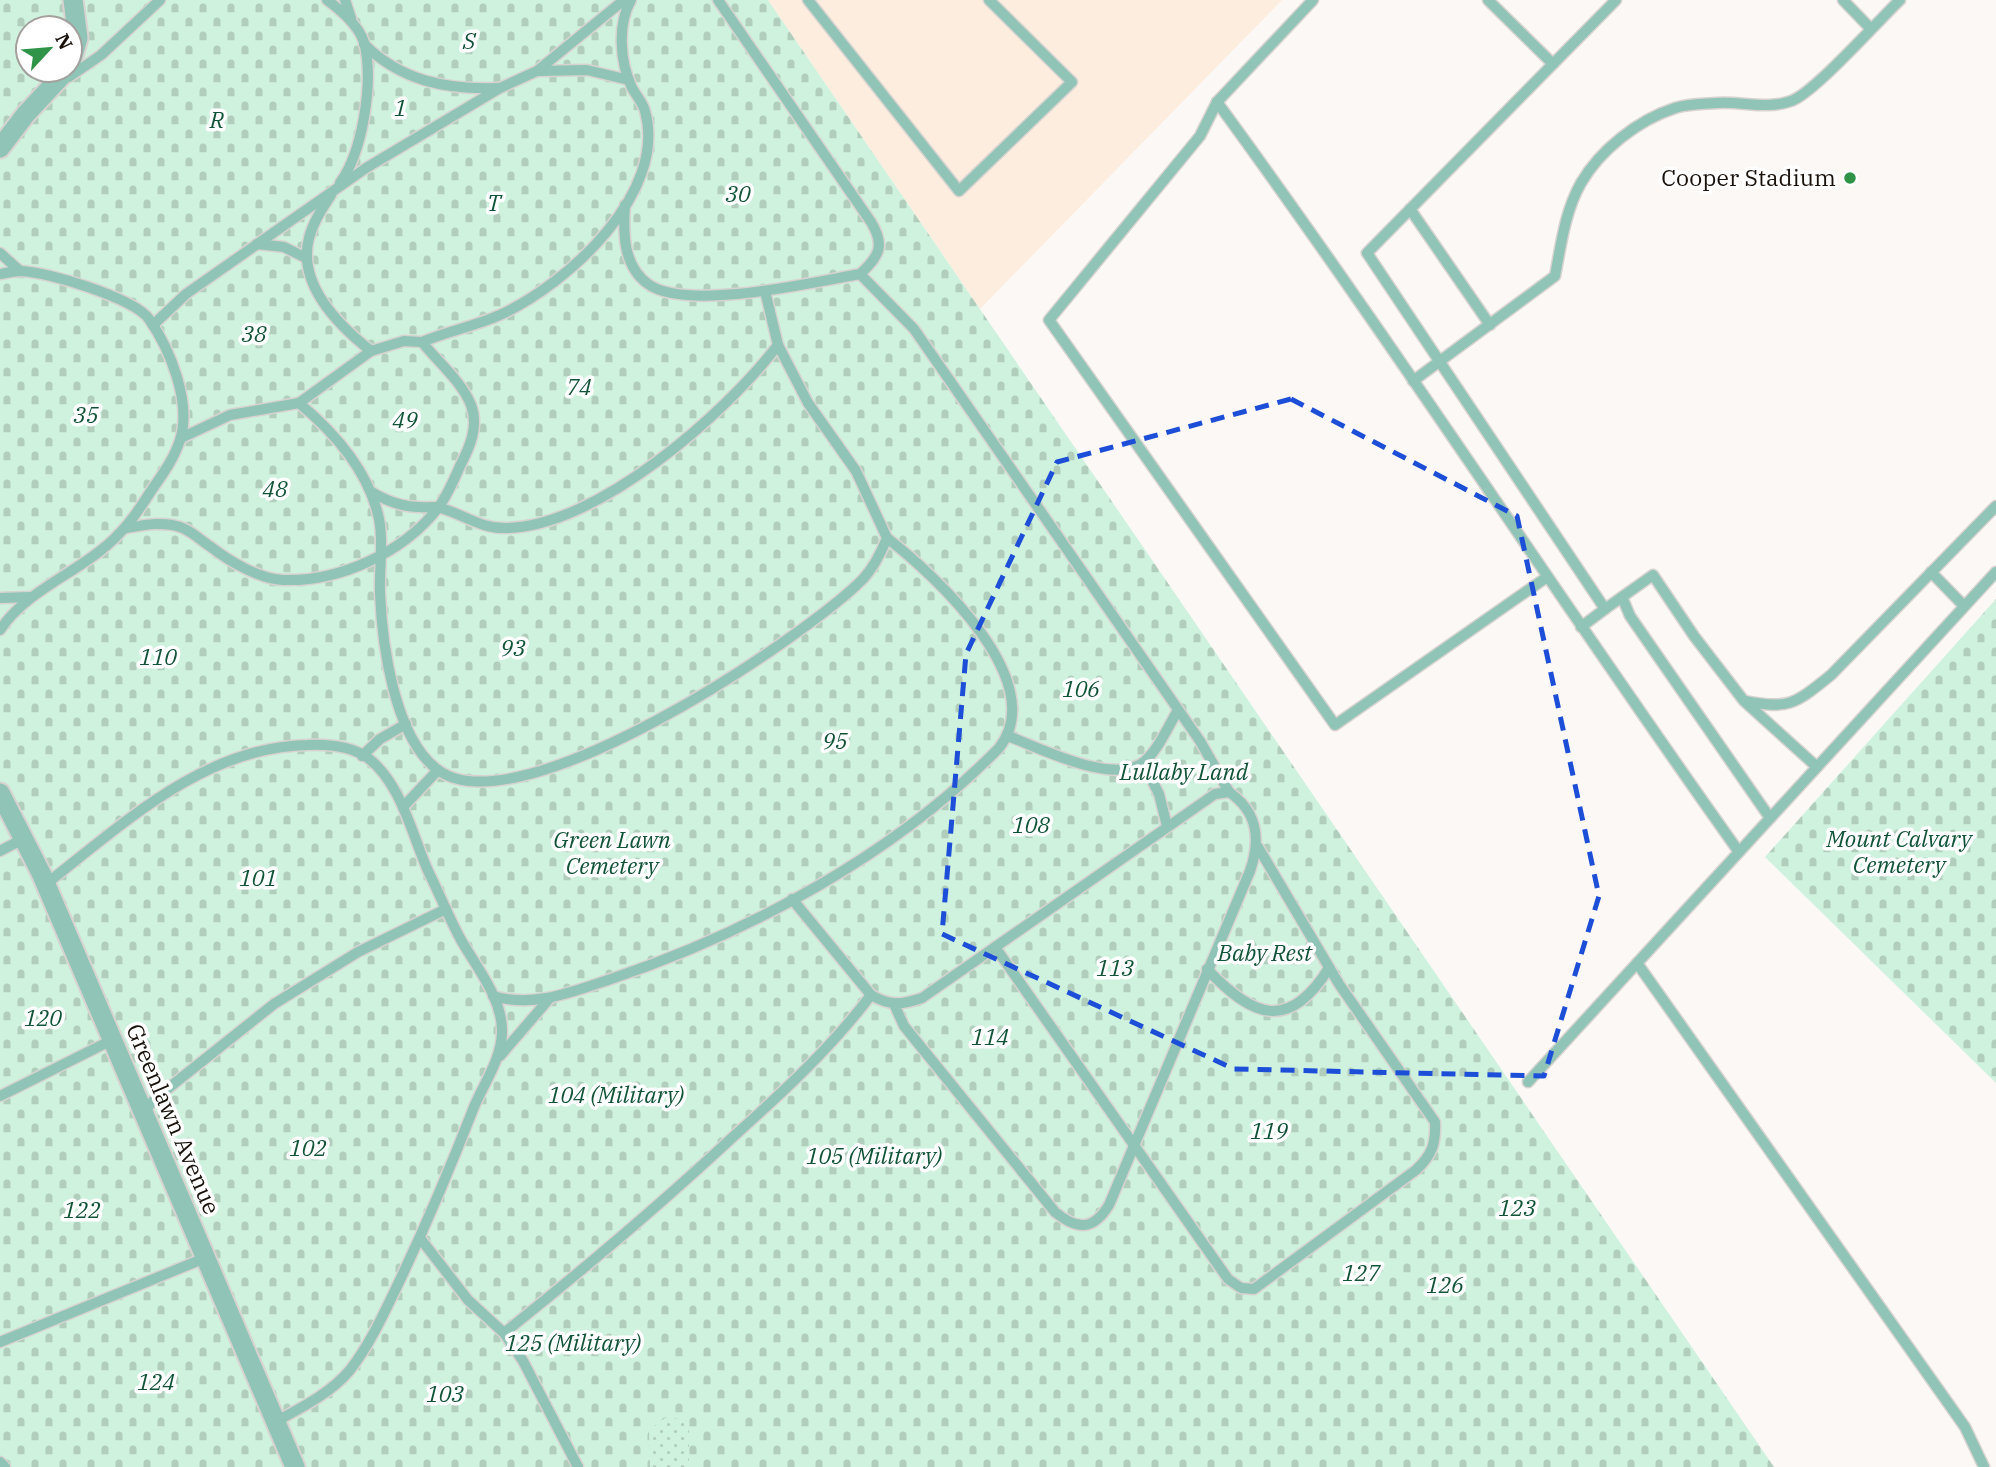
<svg xmlns="http://www.w3.org/2000/svg" width="1996" height="1467" font-family="'IBM Plex Serif',serif">
<defs>
<pattern id="cemetery-stones" width="16" height="16" patternUnits="userSpaceOnUse" patternTransform="scale(1.75)"><rect width="16" height="16" fill="#cff2de"/><path d="M2 7V4a2 2 0 0 1 4 0v3zM10 15v-3a2 2 0 0 1 4 0v3z" fill="#b1cebd"/></pattern>
<pattern id="park-dots" width="8" height="8" patternUnits="userSpaceOnUse" patternTransform="scale(1.75)"><rect width="8" height="8" fill="#cff2de"/><path d="M2 2h.1M6 6h.1" fill="none" stroke="#b1cebd" stroke-width="1.8" stroke-linecap="round"/></pattern>
</defs>
<rect width="100%" height="100%" fill="#fcf8f5"/>
<path fill="#fdeddf" d="M 768,0 L 1282,0 L 980,309 Z"/>
<g fill="url(#cemetery-stones)" fill-rule="evenodd">
<path d="M 0,0 L 768,0 L 1774,1467 L 0,1467 ZM 28,28 L 70,28 L 70,70 L 28,70 Z"/>
<path d="M 1996,599 L 1996,1083 L 1765,857 Z"/>
</g>
<path fill="url(#park-dots)" d="M 665,1418 L 689,1419 L 689,1467 L 650,1467 L 649,1430 Z"/>
<g fill="none" stroke-linecap="round" stroke-linejoin="round">
<defs>
<g id="lane">
<path d="M 327,0 C 342,11 361,27 365,46 C 373,84 363,151 340,183"/>
<path d="M 345,0 L 351,18"/>
<path d="M 808,0 L 959,191 L 1072,82 L 989,0"/>
<path d="M 1313,0 L 1217,102 L 1200,136 L 1049,320 L 1335,725 L 1547,577"/>
<path d="M 1488,0 L 1553,64"/>
<path d="M 1616,0 L 1367,253 L 1605,609 L 1653,575 L 1694,636 L 1744,701 L 1817,767"/>
<path d="M 1843,0 L 1870,28"/>
<path d="M 364,44 C 401,81 447,90 498,88"/>
<path d="M 538,71 L 587,70 L 629,80"/>
<path d="M 69,77 L 101,55 L 160,0"/>
<path d="M 1217,102 C 1397,348 1562,604 1739,852"/>
<path d="M 331,195 C 322,209 313,222 309,238 C 297,284 338,325 371,351"/>
<path d="M 625,205 C 623,233 623,266 648,284 C 687,312 813,282 860,274 C 880,256 885,245 871,222 L 718,0"/>
<path d="M 1410,209 L 1490,325"/>
<path d="M 257,244 L 284,247 L 306,258"/>
<path d="M 0,253 L 20,271"/>
<path d="M 0,274 C 7,273 14,271 21,271 C 48,272 134,298 149,319 C 170,349 192,403 180,440 C 174,459 162,475 151,491 C 136,515 122,534 100,551 C 67,577 24,594 0,630"/>
<path d="M 860,274 L 914,329 L 1200,741 L 1229,792"/>
<path d="M 765,291 L 778,345"/>
<path d="M 153,325 L 186,294 L 366,168 L 500,88 L 537,71 L 624,0"/>
<path d="M 422,342 C 448,331 476,326 502,314 C 568,283 668,193 645,111 C 643,103 636,95 632,88 C 620,62 617,25 631,0"/>
<path d="M 1413,381 L 1555,276 C 1561,245 1565,211 1581,183 C 1600,150 1638,120 1675,108 C 1687,104 1704,104 1717,103 C 1743,101 1766,110 1791,101 C 1813,94 1878,21 1900,0"/>
<path d="M 299,403 C 335,433 369,471 379,519 C 384,542 379,568 380,593 C 382,643 394,738 438,770 C 519,830 803,639 863,579 C 874,567 881,553 887,538 L 856,471 L 808,403 L 778,345 C 725,414 597,527 506,528 C 482,529 464,515 441,508 C 434,506 427,508 420,507 C 401,507 386,501 370,491"/>
<path d="M 127,528 C 144,525 163,521 180,527 C 192,531 200,540 211,547 C 229,561 259,579 283,580 C 339,582 403,553 438,508 C 447,496 454,480 460,466 C 470,447 479,426 471,405 C 462,382 437,361 422,342 L 404,341 L 371,351 L 299,403 L 230,415 L 181,438"/>
<path d="M 1931,572 L 1964,606"/>
<path d="M 1622,597 L 1630,616 L 1770,818"/>
<path d="M 0,598 L 30,597"/>
<path d="M 1581,627 L 1605,609"/>
<path d="M 1745,701 C 1790,710 1796,703 1831,675 L 1996,506"/>
<path d="M 1008,736 C 1040,748 1115,787 1145,761 C 1159,748 1168,727 1178,710"/>
<path d="M 362,756 L 380,739 L 406,724"/>
<path d="M 1143,763 L 1159,794 L 1167,826"/>
<path d="M 403,807 L 438,770"/>
<path d="M 0,851 L 23,839"/>
<path d="M 46,884 C 123,824 204,747 307,745 C 327,744 351,746 368,758 C 402,784 412,836 429,873 C 440,895 449,918 461,940 C 477,968 503,999 502,1033 C 501,1060 484,1083 474,1107 C 451,1166 427,1223 400,1280 C 385,1311 371,1343 350,1370 C 331,1393 301,1408 275,1422"/>
<path d="M 792,899 L 871,995 C 890,1006 901,1005 922,998 L 1215,794 L 1229,792 C 1258,812 1261,839 1250,871 L 1109,1205 C 1093,1231 1077,1230 1055,1212 L 904,1026 L 894,1004"/>
<path d="M 995,947 L 1228,1279 L 1241,1288 L 1254,1289 L 1416,1170 C 1432,1155 1436,1144 1435,1122 L 1339,984 L 1258,847"/>
<path d="M 1637,963 L 1965,1427 L 1984,1467"/>
<path d="M 1207,969 C 1253,1018 1289,1032 1329,968"/>
<path d="M 493,996 C 534,1008 572,992 611,979 C 751,932 895,854 999,748 C 1051,682 935,575 887,538"/>
<path d="M 500,1056 L 549,999"/>
<path d="M 1528,1082 L 1996,572"/>
<path d="M 0,1096 L 112,1040"/>
<path d="M 143,1112 L 156,1098 L 274,1004 L 358,952 L 446,909"/>
<path d="M 420,1238 L 468,1300 L 504,1333 L 523,1361 L 578,1467"/>
<path d="M 504,1333 C 583,1270 660,1205 734,1136 C 783,1092 831,1048 871,995"/>
<path d="M 0,1342 L 205,1258"/>
<path d="M 0,1462 L 5,1467"/>
</g>
<g id="street">
<path d="M 70,66 L 78,38 L 73,0"/>
<path d="M 0,148 L 26,114 L 67,70"/>
<path d="M 0,793 L 41,873 L 295,1467"/>
</g>
</defs>
<use href="#lane" stroke="#d8d3d0" stroke-width="13"/>
<use href="#street" stroke="#d8d3d0" stroke-width="23"/>
<use href="#lane" stroke="#8fc4b6" stroke-width="10"/>
<use href="#street" stroke="#8fc4b6" stroke-width="19"/>
</g>
<path fill="none" stroke="#1d4ed8" stroke-width="5" stroke-dasharray="14 9" stroke-linejoin="round" d="M 1291,399 L 1517,516 L 1599,896 L 1544,1076 L 1234,1069 L 942,934 L 966,654 L 1057,462 Z"/>
<circle fill="#2f9348" stroke="#fff" stroke-width="2.5" cx="1850" cy="178" r="7"/>
<g text-anchor="middle" stroke-width="7" stroke-linejoin="round" paint-order="stroke">
<g font-size="23" font-style="italic" fill="#125438" stroke="#fff">
<text x="469" y="49">S</text>
<text x="400" y="116">1</text>
<text x="217" y="128">R</text>
<text x="738" y="202">30</text>
<text x="494" y="211">T</text>
<text x="254" y="342">38</text>
<text x="579" y="395">74</text>
<text x="86" y="423">35</text>
<text x="405" y="428">49</text>
<text x="275" y="497">48</text>
<text x="513" y="656">93</text>
<text x="158" y="665">110</text>
<text x="1081" y="697">106</text>
<text x="835" y="749">95</text>
<text x="1184" y="780">Lullaby Land</text>
<text x="1031" y="833">108</text>
<text x="1899" y="847">Mount Calvary<tspan x="1899" dy="26">Cemetery</tspan></text>
<text x="612" y="848">Green Lawn<tspan x="612" dy="26">Cemetery</tspan></text>
<text x="258" y="886">101</text>
<text x="1265" y="961">Baby Rest</text>
<text x="1115" y="976">113</text>
<text x="43" y="1026">120</text>
<text x="990" y="1045">114</text>
<text x="616" y="1103">104 (Military)</text>
<text x="1269" y="1139">119</text>
<text x="308" y="1156">102</text>
<text x="874" y="1164">105 (Military)</text>
<text x="1517" y="1216">123</text>
<text x="82" y="1218">122</text>
<text x="1361" y="1281">127</text>
<text x="1445" y="1293">126</text>
<text x="573" y="1351">125 (Military)</text>
<text x="156" y="1390">124</text>
<text x="445" y="1402">103</text>
</g>
<g font-size="23" fill="#19120c" stroke="#fff" text-anchor="end">
<text x="1836" y="186">Cooper Stadium</text>
</g>
<g font-size="23" fill="#19120c" stroke="#fff">
<text transform="translate(173 1119) rotate(67)" y="8">Greenlawn Avenue</text>
</g>
</g>
<g transform="translate(49 49) rotate(64)"><circle r="33" fill="#ffffff" stroke="#a3a09e" stroke-width="2"/>
<path d="M0-5L12 26L0 18L-12 26Z" fill="#2f9348"/>
<text y="-10" font-size="19" font-weight="bold" text-anchor="middle" fill="#19120c">N</text>
</g>
</svg>
